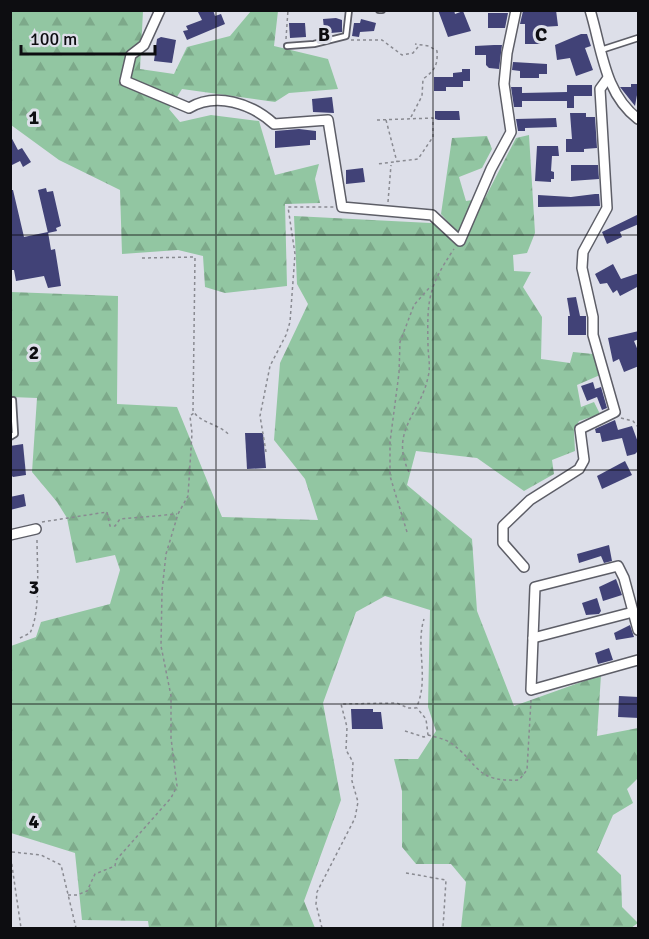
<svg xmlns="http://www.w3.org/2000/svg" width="649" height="939" font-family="Signika,sans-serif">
<defs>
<pattern id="forest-firs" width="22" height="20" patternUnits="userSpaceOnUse" patternTransform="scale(1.5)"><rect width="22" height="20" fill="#92c6a2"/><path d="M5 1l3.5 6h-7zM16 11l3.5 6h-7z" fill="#7da98a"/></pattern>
</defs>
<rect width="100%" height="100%" fill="#dddfe9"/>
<g fill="url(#forest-firs)">
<path d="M 10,11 L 143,11 L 140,69 L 174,74 L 187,47 L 230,36 L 251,11 L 278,11 L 274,46 L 328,59 L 338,89 L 289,93 L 275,102 L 182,89 L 169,109 L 180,122 L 211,115 L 259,121 L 275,175 L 319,164 L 315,179 L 320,203 L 285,204 L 287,286 L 225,293 L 205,287 L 203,256 L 178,250 L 122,254 L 120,190 L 59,160 L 11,125 Z"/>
<path d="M 529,135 L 535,233 L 527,253 L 513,255 L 514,271 L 531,272 L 523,287 L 542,317 L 541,359 L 570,363 L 573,352 L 593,354 L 600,375 L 577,385 L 581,407 L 594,402 L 600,414 L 579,421 L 574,432 L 575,451 L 552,460 L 554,474 L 524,491 L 477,458 L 416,451 L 407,485 L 472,539 L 477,611 L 514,706 L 601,675 L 597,736 L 638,728 L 638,778 L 627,789 L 633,803 L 613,815 L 597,852 L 621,875 L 622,907 L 638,923 L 631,928 L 461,928 L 466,882 L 451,864 L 416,864 L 402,847 L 402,791 L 394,759 L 418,759 L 436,731 L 428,707 L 430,610 L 385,596 L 356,612 L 323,703 L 341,800 L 304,901 L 315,928 L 149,928 L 148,921 L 82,920 L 75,853 L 11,833 L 11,646 L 36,637 L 41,622 L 110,604 L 120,570 L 115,555 L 76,563 L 67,518 L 57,502 L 32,472 L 37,398 L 11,397 L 11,292 L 118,296 L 117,404 L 177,407 L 222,517 L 318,520 L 305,479 L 274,440 L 280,363 L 308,304 L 297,284 L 294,216 L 450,224 L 441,214 L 452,138 L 487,136 L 492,149 L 482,168 L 459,177 L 466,201 L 485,198 L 516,138 Z"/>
</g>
<g fill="#414277">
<path d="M 197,10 L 213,10 L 215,16 L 221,14 L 225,24 L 187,40 L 183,31 L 188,30 L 186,26 L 202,20 Z"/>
<path d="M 438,10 L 454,10 L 455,14 L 463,11 L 471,31 L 448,37 Z"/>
<path d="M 556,10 L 558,26 L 541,27 L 541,44 L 525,44 L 525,24 L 520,24 L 523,11 Z"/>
<path d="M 488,13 L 508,13 L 505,28 L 488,28 Z"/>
<path d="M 336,18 L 342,20 L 342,32 L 331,33 L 331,28 L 324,29 L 323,19 Z"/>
<path d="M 361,19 L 376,23 L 374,31 L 360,32 L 359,37 L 352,36 L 354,23 L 360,23 Z"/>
<path d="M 289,23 L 305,23 L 306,37 L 290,38 Z"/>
<path d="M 581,34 L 587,34 L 591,46 L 585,48 L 593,70 L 576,76 L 570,58 L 557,60 L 555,45 Z"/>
<path d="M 161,37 L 176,40 L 172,63 L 154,61 L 157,39 Z"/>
<path d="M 494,45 L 502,45 L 499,69 L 489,68 L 486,65 L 486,55 L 475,55 L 475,46 Z"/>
<path d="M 513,62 L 547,64 L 547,74 L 539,74 L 539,78 L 520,78 L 520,71 L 512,70 Z"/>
<path d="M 462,69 L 470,69 L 470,81 L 463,81 L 463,87 L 446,87 L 446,91 L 434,91 L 434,77 L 453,77 L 453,73 L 462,72 Z"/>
<path d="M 631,84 L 639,84 L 635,106 L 620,87 L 631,87 Z"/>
<path d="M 567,85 L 592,85 L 592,96 L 574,96 L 574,108 L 567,108 L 567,101 L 522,101 L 522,107 L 514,107 L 511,87 L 522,87 L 522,93 L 567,92 Z"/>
<path d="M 332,97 L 334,113 L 313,112 L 312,99 Z"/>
<path d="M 435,111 L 459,111 L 460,120 L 438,120 L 435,119 Z"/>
<path d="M 570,113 L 586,113 L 586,117 L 595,117 L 597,148 L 584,149 L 584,152 L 566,152 L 566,139 L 572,139 Z"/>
<path d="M 556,118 L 557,127 L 525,128 L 525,131 L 518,131 L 516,119 Z"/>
<path d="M 299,129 L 316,131 L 316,140 L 310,140 L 310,145 L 275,148 L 275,131 Z"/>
<path d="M 10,135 L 18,150 L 22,148 L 31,162 L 23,167 L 20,161 L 10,166 Z"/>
<path d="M 537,146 L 558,146 L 559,156 L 552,156 L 551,171 L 554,172 L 554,179 L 551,179 L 551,182 L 535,181 Z"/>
<path d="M 571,165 L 598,165 L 599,179 L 571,181 Z"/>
<path d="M 363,168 L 365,182 L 346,184 L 346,170 Z"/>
<path d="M 46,188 L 47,192 L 53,191 L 61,226 L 56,228 L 57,231 L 48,233 L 38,190 Z"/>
<path d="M 10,190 L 13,190 L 24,237 L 48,232 L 51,250 L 55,249 L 61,286 L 48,288 L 44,276 L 16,281 L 14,270 L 10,270 Z"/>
<path d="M 595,194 L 599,194 L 600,206 L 538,207 L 538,195 L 571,197 Z"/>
<path d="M 639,214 L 639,224 L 620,232 L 622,237 L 607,244 L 602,232 Z"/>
<path d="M 613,264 L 621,279 L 639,273 L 639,286 L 620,296 L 617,290 L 613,293 L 607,283 L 600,284 L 595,274 Z"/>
<path d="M 576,297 L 580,316 L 586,316 L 586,335 L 568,335 L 568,316 L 570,316 L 567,298 Z"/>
<path d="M 639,331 L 639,339 L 634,341 L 639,353 L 639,366 L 624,372 L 619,359 L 613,362 L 608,338 Z"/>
<path d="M 593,382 L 595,389 L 601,387 L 607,408 L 602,410 L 597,397 L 587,401 L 581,386 Z"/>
<path d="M 615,420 L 618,430 L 632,426 L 639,445 L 639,450 L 635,454 L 627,456 L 622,438 L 602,442 L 600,433 L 596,433 L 595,429 Z"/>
<path d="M 245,433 L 263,433 L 266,468 L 247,469 Z"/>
<path d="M 23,444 L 26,475 L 13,477 L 10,474 L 10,446 Z"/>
<path d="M 625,461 L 632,475 L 602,489 L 597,476 Z"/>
<path d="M 24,494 L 26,506 L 10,510 L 10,497 Z"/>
<path d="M 609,545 L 612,561 L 604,563 L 601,556 L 579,563 L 577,554 Z"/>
<path d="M 616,579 L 622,595 L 603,601 L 599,587 Z"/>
<path d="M 597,598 L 601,611 L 599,614 L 586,615 L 582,603 Z"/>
<path d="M 630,625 L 634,637 L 616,640 L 614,633 Z"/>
<path d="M 609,648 L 613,660 L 598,664 L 595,653 Z"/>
<path d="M 619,696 L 639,697 L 639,718 L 618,717 Z"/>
<path d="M 351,709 L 373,709 L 373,712 L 381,712 L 383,729 L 352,729 Z"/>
</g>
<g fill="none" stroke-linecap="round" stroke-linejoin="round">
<defs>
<g id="service">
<path d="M 379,10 L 382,10"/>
<path d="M 287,46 L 314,44 L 346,36 L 349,10"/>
<path d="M 601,50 L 638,38"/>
<path d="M 10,437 L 15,434 L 13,400"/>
</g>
<g id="minor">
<path d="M 160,10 L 144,45 L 131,55 L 125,81 L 189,108 C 216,92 251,103 274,124 L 328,120 L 342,207 L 432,215 L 460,241 L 491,169 L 511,132 L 504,84 L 507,53 L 516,10"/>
<path d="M 590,10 C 602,49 604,93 638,119"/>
<path d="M 10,535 L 36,529"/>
<path d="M 524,567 L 503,543 L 503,526 L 530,500 L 579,469 L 584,460 L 580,429 L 615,412 L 593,335 L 593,317 L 582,268 L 583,252 L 607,208 L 600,89 L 608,78"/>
<path d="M 638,630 L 624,578 L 618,566 L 535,587 L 531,690 L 638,660"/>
<path d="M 533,638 L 633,612"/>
</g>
</defs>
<use href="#service" stroke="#5d5e67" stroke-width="8"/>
<use href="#minor" stroke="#5d5e67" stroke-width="12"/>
<g stroke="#898a91" stroke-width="1.5" stroke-dasharray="3 3" stroke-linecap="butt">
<path d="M 286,39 L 288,10"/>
<path d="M 351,40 L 382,40 L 402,55 L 413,53 L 418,47"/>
<path d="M 411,117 L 422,96 L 423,79 C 434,71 438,66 437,51 L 429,46 L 415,44"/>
<path d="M 377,120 L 433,118 L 433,137 L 418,159 L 377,164"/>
<path d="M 386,120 L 397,162"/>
<path d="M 388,202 L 391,165"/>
<path d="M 142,258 L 195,257 L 193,410 C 198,423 221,424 230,436"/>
<path d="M 621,418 L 633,421 L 638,427"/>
<path d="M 266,452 L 260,416 L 270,366 L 286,335 L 290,322 L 295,254 L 288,207 L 334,207"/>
<path d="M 409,472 C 389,431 421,413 428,377 C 431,366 428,356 428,345 C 427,300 428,287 454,249"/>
<path d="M 42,522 L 107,512 L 110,526 L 115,526 L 120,519 L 177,514"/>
<path d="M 407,532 L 390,476 L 390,442 L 399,373 L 400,342 L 414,305 L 431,286"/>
<path d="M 20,638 L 30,633 C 41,612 37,564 37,539"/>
<path d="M 405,731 L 424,737 L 428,735 L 426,719 L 417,708"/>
<path d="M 428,735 C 435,737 445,739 451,743 C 480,764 474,782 519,780 L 527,770 L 531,700"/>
<path d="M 10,817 L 11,817"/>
<path d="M 10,852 L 21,928"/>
<path d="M 12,852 L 41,855 L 61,865 L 76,928"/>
<path d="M 406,873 L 446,880 L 443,928"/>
<path d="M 68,895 L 77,895 L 87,891 L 95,874 L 115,866 L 116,860 L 171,798 L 177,786 L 171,738 L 171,696 L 161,646 L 162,591 L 166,554 L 178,514 L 188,496 L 192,433 L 190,416 L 194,413"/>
<path d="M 322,928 L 316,904 L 317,892 L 355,818 L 358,802 L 352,781 L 353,762 L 346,750 L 347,727 L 341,704 L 397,703 L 408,708 L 416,708 C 430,680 415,647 424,619"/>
</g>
<use href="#service" stroke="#fff" stroke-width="4.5"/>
<use href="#minor" stroke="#fff" stroke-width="9"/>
</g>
<path fill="none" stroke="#0d0d11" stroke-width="1.5" stroke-opacity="0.55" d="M 216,10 L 216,928M 433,10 L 433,928M 10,235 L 638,235M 10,470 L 638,470M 10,704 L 638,704"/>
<g font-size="20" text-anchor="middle" font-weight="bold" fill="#0d0d11" stroke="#dddfe9" stroke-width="6" stroke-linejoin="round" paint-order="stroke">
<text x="324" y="41">B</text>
<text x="541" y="41">C</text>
<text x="34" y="124">1</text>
<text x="34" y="359">2</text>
<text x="34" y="594">3</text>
<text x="34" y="828">4</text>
</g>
<rect width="649" height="939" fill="none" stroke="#0d0d11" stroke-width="24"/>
<path d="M21 45v9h134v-9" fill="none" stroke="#0d0d11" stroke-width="3"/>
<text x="30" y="45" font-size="18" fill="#0d0d11" stroke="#dddfe9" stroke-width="4.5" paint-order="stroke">100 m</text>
</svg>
